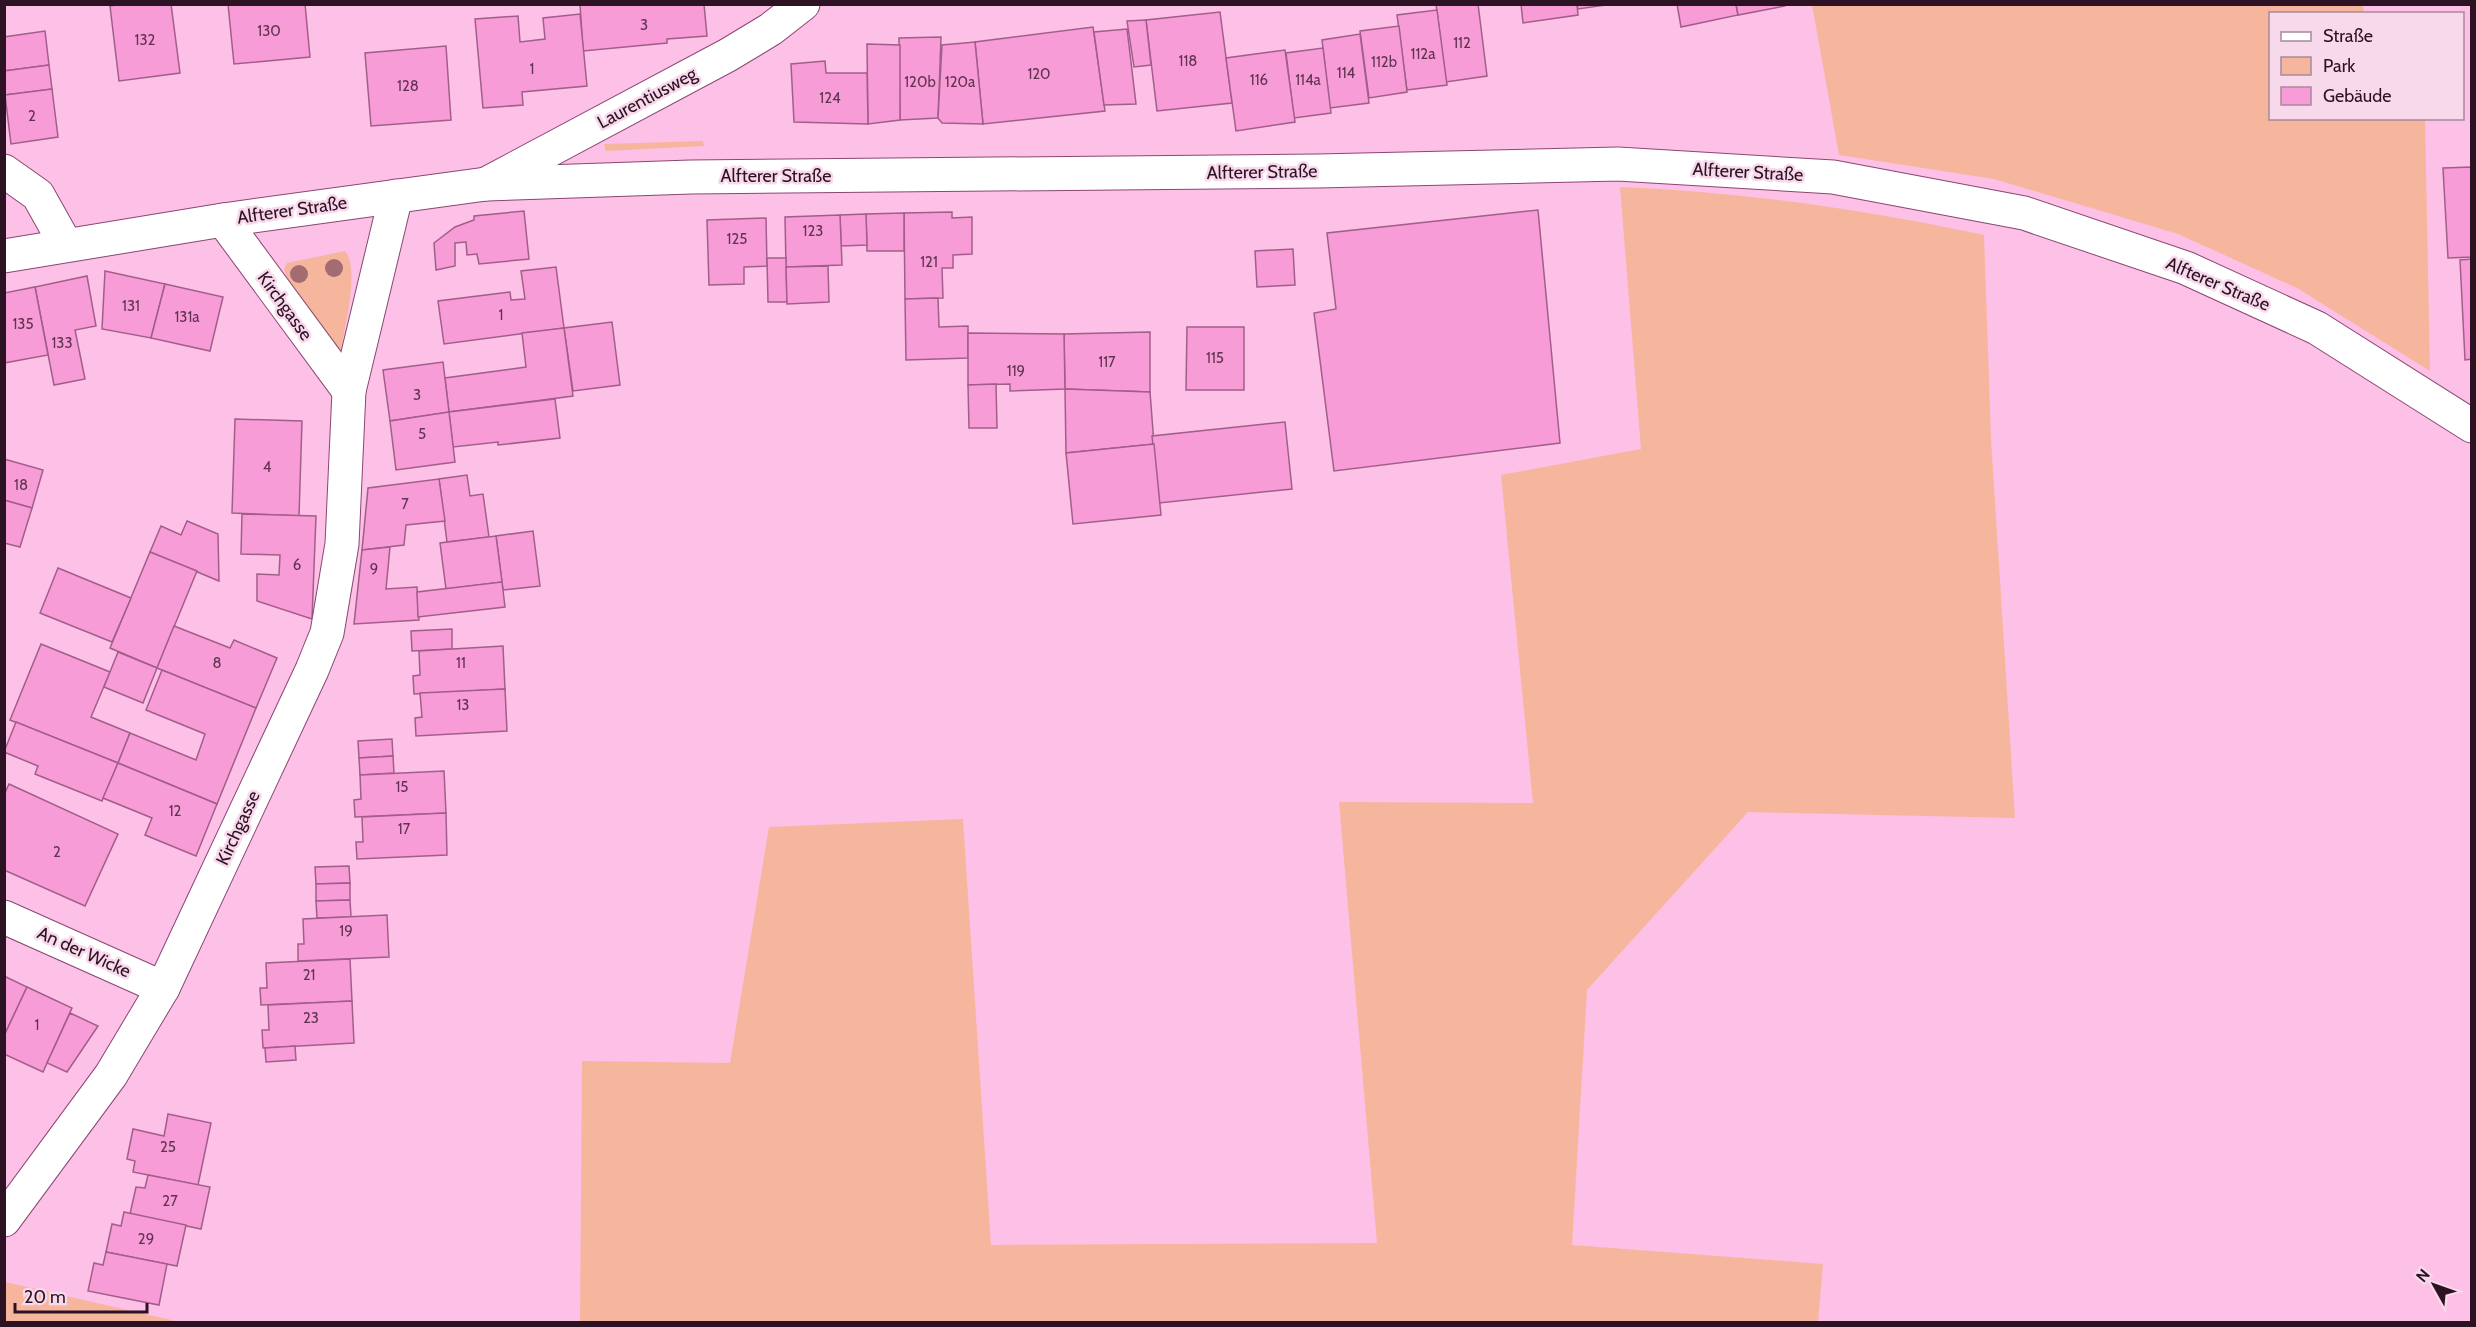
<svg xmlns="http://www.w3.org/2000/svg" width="2476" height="1327" font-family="Cabin,sans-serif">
<rect width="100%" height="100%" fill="#fdc0e6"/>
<g fill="#f6b69e">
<path d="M 1812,5 L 2363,5 L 2364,13 L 2270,14 L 2270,118 L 2425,119 L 2430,371 L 2297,288 L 2178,234 L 1994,179 L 1839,155 Z"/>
<path d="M 703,141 L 704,146 L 606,151 L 604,144 Z"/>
<path d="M 1620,187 C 1743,192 1864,209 1984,235 L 1991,439 L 2015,818 L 1748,812 L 1587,990 L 1572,1245 L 1823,1264 L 1818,1322 L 580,1322 L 582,1061 L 730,1063 L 769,827 L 963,819 L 991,1245 L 1377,1243 L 1339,802 L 1533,803 L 1501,475 L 1641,449 Z"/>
<path d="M 345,251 C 360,268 345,326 341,349 L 333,348 L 290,286 L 284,269 L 287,263 Z"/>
<path d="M 4,1282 L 5,1282 L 180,1322 L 5,1322 Z"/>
</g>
<g fill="#f89cd7" stroke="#a25e8a" stroke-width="1.5">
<path d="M 122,4 L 171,4 L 180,73 L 119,81 L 110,6 Z"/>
<path d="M 228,4 L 305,4 L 310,57 L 234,64 Z"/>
<path d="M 580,4 L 704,4 L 707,36 L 667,39 L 667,43 L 583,51 Z"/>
<path d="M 1436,4 L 1478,4 L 1487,76 L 1446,82 Z"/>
<path d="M 1521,4 L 1577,4 L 1578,15 L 1523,23 Z"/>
<path d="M 1577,4 L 1613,4 L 1578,9 Z"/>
<path d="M 1677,4 L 1736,4 L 1738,15 L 1681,27 Z"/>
<path d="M 1736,4 L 1785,4 L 1785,6 L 1738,15 Z"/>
<path d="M 1437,10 L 1447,85 L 1407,90 L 1397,15 Z"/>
<path d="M 1220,12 L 1232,103 L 1157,111 L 1146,20 Z"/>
<path d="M 580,14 L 587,86 L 522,92 L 523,105 L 483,108 L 475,19 L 518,16 L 520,42 L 545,39 L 543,18 Z"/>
<path d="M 1146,20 L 1151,65 L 1134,67 L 1127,21 Z"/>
<path d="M 1399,26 L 1407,92 L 1369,98 L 1360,31 Z"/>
<path d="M 1093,27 L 1105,111 L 983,124 L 975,42 Z"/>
<path d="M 1127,29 L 1136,104 L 1104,105 L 1094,32 Z"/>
<path d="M 45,31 L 49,65 L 4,71 L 4,37 Z"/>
<path d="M 1360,34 L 1369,103 L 1330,108 L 1322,40 Z"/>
<path d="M 941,37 L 938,118 L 900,120 L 899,38 Z"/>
<path d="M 975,42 L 983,124 L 942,123 L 938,118 L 942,45 Z"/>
<path d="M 867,44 L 900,45 L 900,120 L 868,124 Z"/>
<path d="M 446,46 L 451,120 L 371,126 L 365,53 Z"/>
<path d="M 1323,48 L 1331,113 L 1294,118 L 1286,53 Z"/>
<path d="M 1285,50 L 1295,122 L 1236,131 L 1226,58 Z"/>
<path d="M 825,61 L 826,73 L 867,73 L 868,124 L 794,122 L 791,64 Z"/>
<path d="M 49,65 L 52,89 L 5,95 L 4,71 Z"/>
<path d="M 52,89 L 58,137 L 11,144 L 5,95 Z"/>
<path d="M 2472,167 L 2472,257 L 2448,258 L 2443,168 Z"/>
<path d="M 1538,210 L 1560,443 L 1334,471 L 1314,313 L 1336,309 L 1327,233 Z"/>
<path d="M 524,211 L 529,259 L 479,264 L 477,254 L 467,255 L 466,242 L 455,243 L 455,266 L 436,270 L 434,243 L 455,227 L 474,220 L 474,216 Z"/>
<path d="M 952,212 L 952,218 L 972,217 L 972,254 L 953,255 L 953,268 L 942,268 L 943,298 L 905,299 L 904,213 Z"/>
<path d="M 904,213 L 904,251 L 867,251 L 866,214 Z"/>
<path d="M 866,214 L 867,245 L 841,246 L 840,215 Z"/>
<path d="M 840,215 L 842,265 L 786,267 L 785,217 Z"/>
<path d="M 766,218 L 767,266 L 744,267 L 744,284 L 709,285 L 707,220 Z"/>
<path d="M 1293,249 L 1295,285 L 1257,287 L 1255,251 Z"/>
<path d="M 767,258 L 786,258 L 787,302 L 768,302 Z"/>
<path d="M 2472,259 L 2472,359 L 2465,360 L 2460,260 Z"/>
<path d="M 828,266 L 829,302 L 787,304 L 786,267 Z"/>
<path d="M 556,267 L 564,328 L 444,344 L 438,301 L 510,292 L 511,300 L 525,299 L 521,271 Z"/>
<path d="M 105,271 L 165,284 L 151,338 L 102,329 Z"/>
<path d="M 87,276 L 96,326 L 75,330 L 85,379 L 54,385 L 35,287 Z"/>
<path d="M 165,284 L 223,297 L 210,351 L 151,338 Z"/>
<path d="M 35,287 L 48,355 L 4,363 L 4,293 Z"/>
<path d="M 938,298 L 939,327 L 968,326 L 968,358 L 906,360 L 905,299 Z"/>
<path d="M 612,322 L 620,385 L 573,391 L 564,328 Z"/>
<path d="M 1187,327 L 1244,327 L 1244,390 L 1186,390 Z"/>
<path d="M 564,328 L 573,396 L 449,412 L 445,378 L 526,367 L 522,333 Z"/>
<path d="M 1150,332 L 1150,392 L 1065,389 L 1064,334 Z"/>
<path d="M 968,333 L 1064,334 L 1065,389 L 1010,391 L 1010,384 L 968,385 Z"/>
<path d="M 443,362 L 449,412 L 390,421 L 383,370 Z"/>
<path d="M 996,384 L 997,428 L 969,428 L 968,385 Z"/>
<path d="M 1065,389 L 1150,392 L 1154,444 L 1066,453 Z"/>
<path d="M 555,399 L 560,438 L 498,445 L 498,442 L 453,447 L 449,412 Z"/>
<path d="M 449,412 L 455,462 L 396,470 L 390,421 Z"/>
<path d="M 235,419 L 302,421 L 299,516 L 232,513 Z"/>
<path d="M 1285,422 L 1292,489 L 1159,503 L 1152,436 Z"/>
<path d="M 1154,444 L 1161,515 L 1073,524 L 1066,453 Z"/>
<path d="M 4,459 L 43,470 L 32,508 L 4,500 Z"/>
<path d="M 467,475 L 470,496 L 483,494 L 489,537 L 447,542 L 439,479 Z"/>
<path d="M 439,479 L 445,521 L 406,525 L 404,545 L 362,550 L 368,488 Z"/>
<path d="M 4,500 L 32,508 L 20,547 L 4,543 Z"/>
<path d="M 242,514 L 316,516 L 312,619 L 257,601 L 257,574 L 279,575 L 280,555 L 241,554 Z"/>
<path d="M 187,521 L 218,534 L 219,581 L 150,552 L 161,526 L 181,535 Z"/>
<path d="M 533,531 L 540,586 L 503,590 L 496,536 Z"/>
<path d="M 496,536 L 502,582 L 446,589 L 440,543 Z"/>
<path d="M 390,547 L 386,589 L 417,587 L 419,620 L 354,624 L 362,550 Z"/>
<path d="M 150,552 L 197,571 L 157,668 L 110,648 Z"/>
<path d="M 58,568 L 131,598 L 112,642 L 40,613 Z"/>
<path d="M 502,582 L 505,607 L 418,617 L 417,592 Z"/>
<path d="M 174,626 L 230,648 L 234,640 L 277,658 L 256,708 L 157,668 Z"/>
<path d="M 452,629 L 452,649 L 412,651 L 411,631 Z"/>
<path d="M 41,644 L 110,672 L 91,717 L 130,733 L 118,763 L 10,720 Z"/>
<path d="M 503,646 L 505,689 L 414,694 L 413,676 L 420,675 L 419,651 Z"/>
<path d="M 118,652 L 157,668 L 143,703 L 104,687 Z"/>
<path d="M 162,670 L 256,708 L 217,804 L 118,763 L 130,733 L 196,760 L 205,734 L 146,710 Z"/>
<path d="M 505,689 L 507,731 L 416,736 L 415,718 L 422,717 L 420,693 Z"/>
<path d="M 16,722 L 118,763 L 102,801 L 35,774 L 38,766 L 4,752 Z"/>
<path d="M 392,739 L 393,756 L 359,758 L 358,741 Z"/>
<path d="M 393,756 L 394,773 L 360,775 L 359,758 Z"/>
<path d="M 118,763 L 217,804 L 196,856 L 145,835 L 152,818 L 103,798 Z"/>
<path d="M 444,771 L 446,813 L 355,817 L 354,800 L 361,799 L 360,775 Z"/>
<path d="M 9,784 L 118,834 L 85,906 L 4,870 L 4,795 Z"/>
<path d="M 446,813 L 447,855 L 357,859 L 356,842 L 363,842 L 362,817 Z"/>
<path d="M 349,866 L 350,883 L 316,884 L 315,867 Z"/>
<path d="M 350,883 L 350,900 L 316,901 L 316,884 Z"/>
<path d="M 350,900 L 351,917 L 317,918 L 316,901 Z"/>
<path d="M 387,915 L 389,957 L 298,961 L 298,944 L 304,944 L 303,919 Z"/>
<path d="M 350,959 L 352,1001 L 261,1005 L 260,988 L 267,988 L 266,963 Z"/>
<path d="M 4,976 L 27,987 L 4,1036 Z"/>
<path d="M 27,987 L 72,1008 L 43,1072 L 4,1054 L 4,1036 Z"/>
<path d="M 352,1001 L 354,1043 L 263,1048 L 262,1030 L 269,1030 L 268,1005 Z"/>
<path d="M 70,1013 L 98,1026 L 67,1072 L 47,1063 Z"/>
<path d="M 295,1046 L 296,1060 L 266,1062 L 265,1048 Z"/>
<path d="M 168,1114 L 211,1123 L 198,1185 L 133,1172 L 135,1161 L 127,1159 L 133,1129 L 164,1136 Z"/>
<path d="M 148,1175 L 210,1187 L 201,1229 L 130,1214 L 136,1187 L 145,1188 Z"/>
<path d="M 124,1212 L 186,1225 L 177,1266 L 106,1252 L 112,1224 L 121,1226 Z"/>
<path d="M 106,1252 L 167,1264 L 159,1305 L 88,1291 L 94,1263 L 103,1265 Z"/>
</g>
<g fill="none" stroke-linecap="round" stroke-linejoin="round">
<defs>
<g id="minor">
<path d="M 4,171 L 38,195 L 66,245"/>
<path d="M 486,184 L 728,55 L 771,29 L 803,4"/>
<path d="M 223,220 L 349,391"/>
<path d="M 4,917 L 163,988"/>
<path d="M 4,1220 L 111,1075 L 163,988 L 312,670 L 327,633 L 342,544 L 349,391 L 396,196"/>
</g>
<path id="tertiary" d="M 4,256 L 223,220 L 486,184 L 691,177 L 1318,171 L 1618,164 L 1833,177 L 2024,213 L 2186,268 L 2317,328 L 2472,426"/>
</defs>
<use href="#minor" stroke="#894772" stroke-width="35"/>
<use href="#tertiary" stroke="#894772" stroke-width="35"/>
<use href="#minor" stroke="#fff" stroke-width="33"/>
<use href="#tertiary" stroke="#fff" stroke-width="33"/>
</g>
<g fill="#a26c72">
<circle cx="334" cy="268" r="9"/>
<circle cx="299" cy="274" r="9"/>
</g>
<g text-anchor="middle" stroke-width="5" stroke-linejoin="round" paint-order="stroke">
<g font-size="15" fill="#603451">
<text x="644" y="30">3</text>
<text x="269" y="36">130</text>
<text x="145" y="45">132</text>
<text x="1462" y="48">112</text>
<text x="1423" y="59">112a</text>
<text x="1188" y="66">118</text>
<text x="1384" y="67">112b</text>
<text x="532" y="74">1</text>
<text x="1346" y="78">114</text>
<text x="1039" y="79">120</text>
<text x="1259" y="85">116</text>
<text x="1308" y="85">114a</text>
<text x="920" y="87">120b</text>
<text x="960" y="87">120a</text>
<text x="408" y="91">128</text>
<text x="830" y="103">124</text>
<text x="32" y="121">2</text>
<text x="813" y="236">123</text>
<text x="737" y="244">125</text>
<text x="929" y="267">121</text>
<text x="131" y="311">131</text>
<text x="501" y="320">1</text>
<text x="187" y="322">131a</text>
<text x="23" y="329">135</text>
<text x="62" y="348">133</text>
<text x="1215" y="363">115</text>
<text x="1107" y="367">117</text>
<text x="1016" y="376">119</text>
<text x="417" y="400">3</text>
<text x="422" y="439">5</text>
<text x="267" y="472">4</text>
<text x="21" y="490">18</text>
<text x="405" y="509">7</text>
<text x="297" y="570">6</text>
<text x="374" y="574">9</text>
<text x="217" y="668">8</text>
<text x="461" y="668">11</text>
<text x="463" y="710">13</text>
<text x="402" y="792">15</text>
<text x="175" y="816">12</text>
<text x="404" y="834">17</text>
<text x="57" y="857">2</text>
<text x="346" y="936">19</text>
<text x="309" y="980">21</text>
<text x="311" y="1023">23</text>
<text x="37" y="1030">1</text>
<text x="168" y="1152">25</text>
<text x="170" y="1206">27</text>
<text x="146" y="1244">29</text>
</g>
<g font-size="18" fill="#2d1224" stroke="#f8d8eb">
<text transform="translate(647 98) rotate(-28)" y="6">Laurentiusweg</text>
<text transform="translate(1262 172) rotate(-1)" y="6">Alfterer Straße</text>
<text transform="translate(1748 172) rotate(3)" y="6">Alfterer Straße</text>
<text x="776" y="182">Alfterer Straße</text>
<text transform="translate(292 210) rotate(-8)" y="6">Alfterer Straße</text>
<text transform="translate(2218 284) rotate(23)" y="6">Alfterer Straße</text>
<text transform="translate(285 306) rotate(54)" y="6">Kirchgasse</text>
<text transform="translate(238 828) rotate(-65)" y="6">Kirchgasse</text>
<text transform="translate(84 952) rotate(24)" y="6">An der Wicke</text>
</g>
</g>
<rect width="2476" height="1327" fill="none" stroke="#2d1224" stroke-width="12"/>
<rect x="2269" y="12" width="195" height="108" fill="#f8d8eb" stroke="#a7899b" stroke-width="1.5"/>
<rect x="2281" y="32" width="30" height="9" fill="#ffffff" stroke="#a7899b" stroke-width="1.5"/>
<text x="2323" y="42" font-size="18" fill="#2d1224">Straße</text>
<rect x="2281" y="57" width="30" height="18" fill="#f6b69e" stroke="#a7899b" stroke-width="1.5"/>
<text x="2323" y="72" font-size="18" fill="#2d1224">Park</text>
<rect x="2281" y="87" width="30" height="18" fill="#f89cd7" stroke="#a7899b" stroke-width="1.5"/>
<text x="2323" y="102" font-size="18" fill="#2d1224">Gebäude</text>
<g transform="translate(2434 1285) rotate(310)" stroke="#f8d8eb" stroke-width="4.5" paint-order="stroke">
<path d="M0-4.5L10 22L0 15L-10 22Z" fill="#2d1224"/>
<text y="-9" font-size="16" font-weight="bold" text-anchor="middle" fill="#2d1224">N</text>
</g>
<path d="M15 1303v9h132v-9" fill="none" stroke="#2d1224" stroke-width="3"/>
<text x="24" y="1303" font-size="18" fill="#2d1224" stroke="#f8d8eb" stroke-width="4.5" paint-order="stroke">20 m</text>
</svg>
